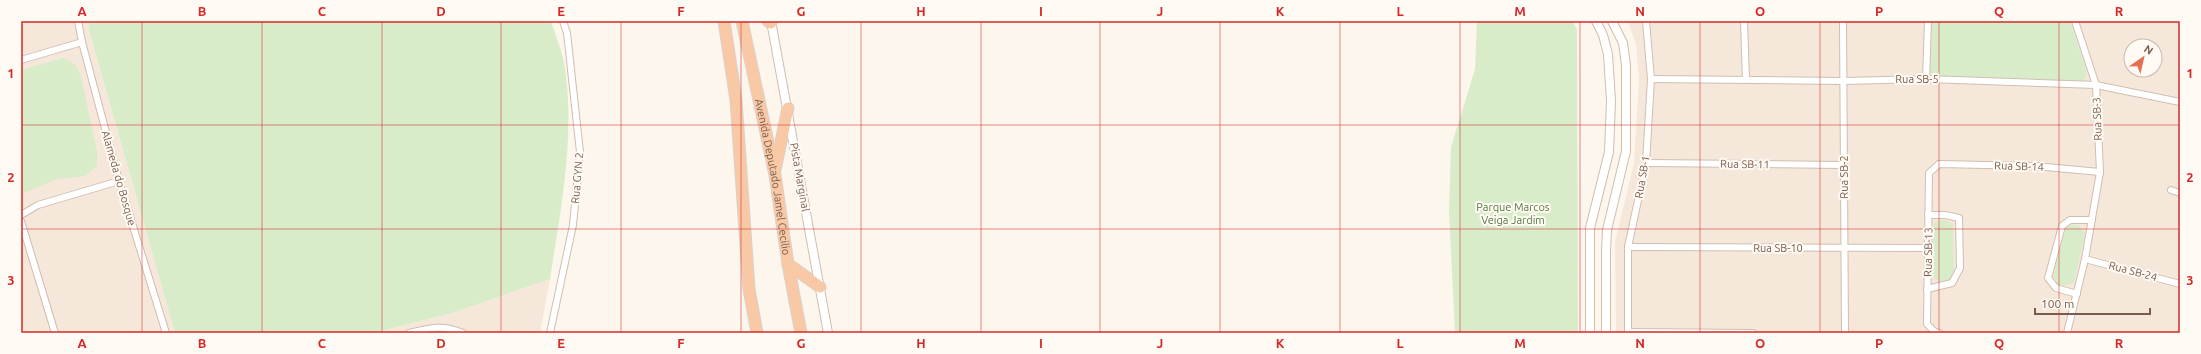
<svg xmlns="http://www.w3.org/2000/svg" width="2201" height="354" font-family="Ubuntu,sans-serif">
<rect width="100%" height="100%" fill="#fdf6ec"/>
<g fill="#f5e8da" fill-rule="evenodd">
<path d="M 21,21 L 89,21 L 89,30 L 175,333 L 21,333 Z"/>
<path d="M 1628,21 L 2180,21 L 2180,333 L 1616,333 L 1615,242 L 1634,163 L 1639,78 L 1636,45 ZM 2131,46 L 2155,46 L 2155,70 L 2131,70 Z"/>
<path d="M 550,279 L 540,333 L 373,333 L 452,313 Z"/>
</g>
<g fill="#d8ecc9">
<path d="M 89,21 L 551,21 C 555,34 561,48 564,62 C 576,133 561,208 550,279 L 452,313 L 373,333 L 175,333 L 89,30 Z"/>
<path d="M 1477,21 L 1573,21 L 1577,30 L 1578,333 L 1455,333 L 1449,211 L 1451,147 L 1475,69 Z"/>
<path d="M 1932,21 L 2070,21 L 2087,72 L 2086,77 L 2082,82 L 1934,76 L 1930,71 Z"/>
<path d="M 63,58 L 76,65 L 81,76 L 97,151 L 97,166 L 85,176 L 57,179 L 21,194 L 21,70 Z"/>
<path d="M 1942,220 L 1948,221 L 1953,225 L 1954,272 L 1949,280 C 1942,283 1936,281 1932,276 L 1932,227 L 1936,222 Z"/>
<path d="M 2073,225 L 2079,226 L 2085,233 L 2074,282 L 2064,286 L 2058,284 L 2053,276 L 2066,227 Z"/>
</g>
<g fill="none" stroke-linecap="round" stroke-linejoin="round">
<defs>
<g id="minor">
<path d="M 78,21 L 82,42 L 119,181 L 166,333"/>
<path d="M 1744,21 L 1746,80"/>
<path d="M 1843,21 L 1845,333"/>
<path d="M 21,60 L 82,42"/>
<path d="M 1651,79 L 1843,81 L 1926,79 L 2096,85 L 2180,102"/>
<path d="M 1926,79 L 1928,21"/>
<path d="M 1646,163 L 1843,165"/>
<path d="M 2171,190 L 2180,193"/>
<path d="M 21,215 L 38,205 L 119,181"/>
<path d="M 21,221 L 55,333"/>
<path d="M 1628,247 L 1928,248"/>
<path d="M 2085,259 L 2180,284"/>
<path d="M 1927,289 L 1952,283 L 1960,268 L 1959,218 L 1945,215 L 1928,215"/>
<path d="M 2077,294 L 2056,288 L 2048,278 L 2062,226 L 2070,220 L 2092,220"/>
<path d="M 1628,332 L 1753,333"/>
<path d="M 409,333 C 429,328 443,324 463,333"/>
<path d="M 550,333 L 573,225 L 580,152 L 567,33 L 563,21"/>
<path d="M 1628,333 L 1628,247 L 1646,163 L 1651,79 L 1646,21"/>
<path d="M 1939,333 L 1935,332 L 1927,324 L 1929,173 L 1939,164 L 2035,166 L 2100,172"/>
<path d="M 2067,333 L 2085,259 L 2100,172 L 2096,85 L 2075,21"/>
</g>
<g id="tertiary">
<path d="M 771,21 L 828,333"/>
<path d="M 1590,333 L 1590,228 L 1609,152 L 1611,101 L 1608,54 L 1603,35 L 1596,21"/>
<path d="M 1606,333 L 1606,251 L 1607,230 L 1626,151 L 1626,65 L 1623,43 L 1612,21"/>
</g>
<g id="trunk">
<path d="M 724,21 L 736,100 L 749,289 L 757,333"/>
<path id="s1" d="M 742,21 L 775,175 L 788,264 L 801,333"/>
<path d="M 768,21 L 771,23"/>
<path d="M 775,170 L 788,108"/>
<path d="M 788,264 L 820,287"/>
</g>
</defs>
<use href="#minor" stroke="#d1beb0" stroke-width="8"/>
<use href="#tertiary" stroke="#d1beb0" stroke-width="10"/>
<use href="#trunk" stroke="#dad1cd" stroke-width="13"/>
<use href="#minor" stroke="#fff" stroke-width="6"/>
<use href="#tertiary" stroke="#fff" stroke-width="8"/>
<use href="#trunk" stroke="#f9c8a4" stroke-width="11"/>
</g>
<path fill="none" stroke="#d62828" stroke-width="1" stroke-opacity="0.55" d="M 142,21 L 142,333M 262,21 L 262,333M 382,21 L 382,333M 501,21 L 501,333M 621,21 L 621,333M 741,21 L 741,333M 861,21 L 861,333M 981,21 L 981,333M 1100,21 L 1100,333M 1220,21 L 1220,333M 1340,21 L 1340,333M 1460,21 L 1460,333M 1580,21 L 1580,333M 1700,21 L 1700,333M 1820,21 L 1820,333M 1939,21 L 1939,333M 2059,21 L 2059,333M 21,125 L 2180,125M 21,229 L 2180,229"/>
<g text-anchor="middle" stroke-width="4" stroke-linejoin="round" paint-order="stroke">
<g font-size="11" fill="#7a5c4d" stroke="#fffaf3">
<text x="1917" y="83">Rua SB-5</text>
<text transform="translate(2097 119) rotate(-92)" y="4">Rua SB-3</text>
<text transform="translate(1745 164) rotate(1)" y="4">Rua SB-11</text>
<text transform="translate(2019 166) rotate(2)" y="4">Rua SB-14</text>
<text dy="4" stroke="none"><textPath href="#s1" startOffset="159">Avenida Deputado Jamel Cecilio</textPath></text>
<text transform="translate(800 177) rotate(80)" y="4">Pista Marginal</text>
<text transform="translate(1642 177) rotate(-80)" y="4">Rua SB-1</text>
<text transform="translate(1844 177) rotate(-90)" y="4">Rua SB-2</text>
<text transform="translate(119 178) rotate(74)" y="4">Alameda do Bosque</text>
<text transform="translate(577 178) rotate(-85)" y="4">Rua GYN 2</text>
<text x="1778" y="252">Rua SB-10</text>
<text transform="translate(1928 252) rotate(-89)" y="4">Rua SB-13</text>
<text transform="translate(2133 271) rotate(15)" y="4">Rua SB-24</text>
</g>
<g font-size="11" fill="#537a41" stroke="#fffaf3">
<text x="1513" y="211">Parque Marcos<tspan x="1513" dy="13">Veiga Jardim</tspan></text>
</g>
</g>
<rect width="2201" height="354" fill="none" stroke="#fffaf3" stroke-width="44"/>
<g transform="translate(2143 58) rotate(34)"><circle r="19" fill="#fffaf3" stroke="#cabbb1"/>
<path d="M0-3L7 15L0 10L-7 15Z" fill="#e76f51"/>
<text y="-6" font-size="11" font-weight="bold" text-anchor="middle" fill="#7a5c4d">N</text>
</g>
<path d="M2035 308v6h115v-6" fill="none" stroke="#7a5c4d" stroke-width="2"/>
<text x="2041" y="308" font-size="12" fill="#7a5c4d" stroke="#fffaf3" stroke-width="3" paint-order="stroke">100 m</text>
<rect x="22" y="22" width="2157" height="310" fill="none" stroke="#d62828" stroke-width="1.5"/>
<g font-size="13" text-anchor="middle" font-weight="bold" fill="#d62828">
<text x="82" y="16">A</text>
<text x="202" y="16">B</text>
<text x="322" y="16">C</text>
<text x="441" y="16">D</text>
<text x="561" y="16">E</text>
<text x="681" y="16">F</text>
<text x="801" y="16">G</text>
<text x="921" y="16">H</text>
<text x="1041" y="16">I</text>
<text x="1160" y="16">J</text>
<text x="1280" y="16">K</text>
<text x="1400" y="16">L</text>
<text x="1520" y="16">M</text>
<text x="1640" y="16">N</text>
<text x="1760" y="16">O</text>
<text x="1879" y="16">P</text>
<text x="1999" y="16">Q</text>
<text x="2119" y="16">R</text>
<text x="11" y="78">1</text>
<text x="2190" y="78">1</text>
<text x="11" y="182">2</text>
<text x="2190" y="182">2</text>
<text x="11" y="285">3</text>
<text x="2190" y="285">3</text>
<text x="82" y="348">A</text>
<text x="202" y="348">B</text>
<text x="322" y="348">C</text>
<text x="441" y="348">D</text>
<text x="561" y="348">E</text>
<text x="681" y="348">F</text>
<text x="801" y="348">G</text>
<text x="921" y="348">H</text>
<text x="1041" y="348">I</text>
<text x="1160" y="348">J</text>
<text x="1280" y="348">K</text>
<text x="1400" y="348">L</text>
<text x="1520" y="348">M</text>
<text x="1640" y="348">N</text>
<text x="1760" y="348">O</text>
<text x="1879" y="348">P</text>
<text x="1999" y="348">Q</text>
<text x="2119" y="348">R</text>
</g>
</svg>
